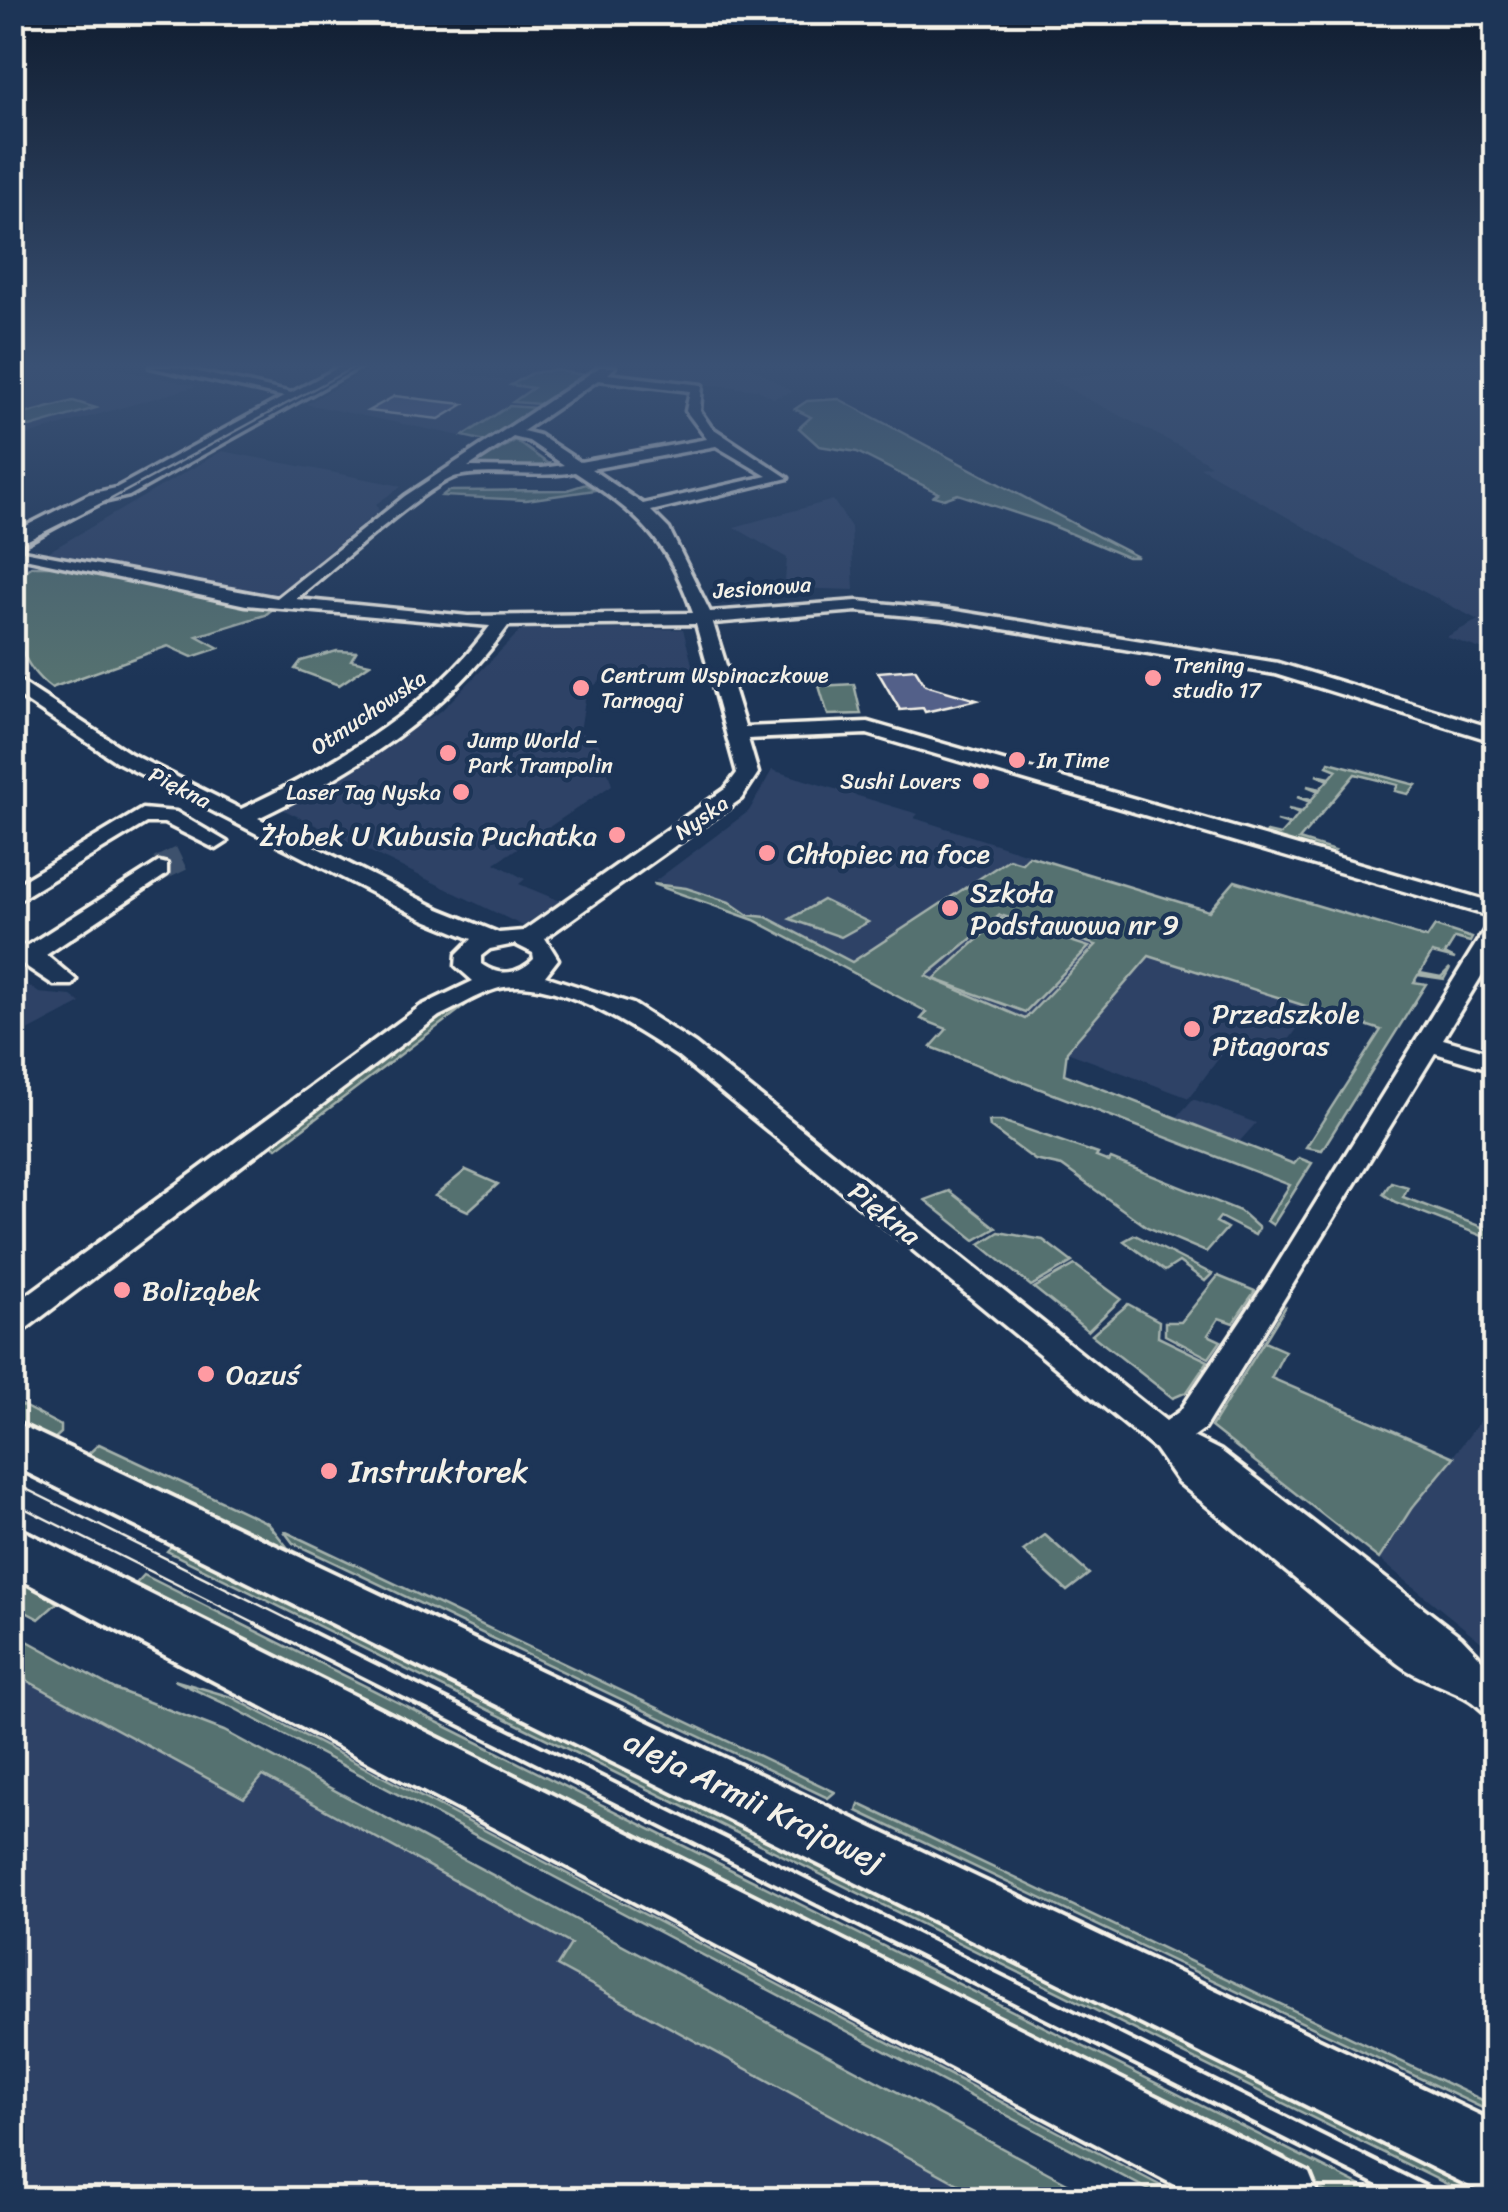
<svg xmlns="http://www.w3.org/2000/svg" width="1508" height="2212" font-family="Sriracha,sans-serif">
<rect width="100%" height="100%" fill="#1d3557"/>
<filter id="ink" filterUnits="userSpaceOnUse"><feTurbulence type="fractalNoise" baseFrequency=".01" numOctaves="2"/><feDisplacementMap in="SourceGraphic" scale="20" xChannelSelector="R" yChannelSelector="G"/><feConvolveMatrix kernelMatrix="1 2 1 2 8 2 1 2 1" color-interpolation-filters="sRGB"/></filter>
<g filter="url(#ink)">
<g fill="#2d4266">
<path d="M 13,367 L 109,367 L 197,386 L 13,439 Z"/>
<path d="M 373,367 L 416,367 L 517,382 L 513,384 L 534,387 L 514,402 L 540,404 L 485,441 L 306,404 Z"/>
<path d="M 627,367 L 751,367 L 793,392 L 773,398 L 758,390 L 616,374 Z"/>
<path d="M 1142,367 L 1495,367 L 1495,654 L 1446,637 L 1478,620 L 1355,556 L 1200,467 L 1211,465 L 1187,450 L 1051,380 Z"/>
<path d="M 222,451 L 402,486 L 376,504 L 379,511 L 317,561 L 321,562 L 275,596 L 233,591 L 48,552 Z"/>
<path d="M 833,500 L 851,527 L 854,590 L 790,588 L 785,580 L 787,558 L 734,527 Z"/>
<path d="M 683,629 L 694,672 L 603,678 L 586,693 L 580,732 L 599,744 L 612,785 L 495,863 L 525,879 L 519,884 L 560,901 L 523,926 L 280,808 L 441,711 L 521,630 Z"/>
<path d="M 772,770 L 918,814 L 914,818 L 1170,899 L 1021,1052 L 766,917 L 754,918 L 736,905 L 655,881 L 749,811 Z"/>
<path d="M 1149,955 L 1312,1008 L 1271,1065 L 1225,1050 L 1189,1098 L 1067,1052 Z"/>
<path d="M 13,974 L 39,993 L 71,996 L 81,1003 L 13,1039 Z"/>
<path d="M 1193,1099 L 1256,1123 L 1239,1142 L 1177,1117 Z"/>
<path d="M 1495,1402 L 1495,1653 L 1379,1559 L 1412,1509 Z"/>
<path d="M 12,1673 L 243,1798 L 263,1776 L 571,1944 L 558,1966 L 986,2199 L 13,2199 Z"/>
</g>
<g fill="#54716f" stroke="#a4b1ac" stroke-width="2.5" fill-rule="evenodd">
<path d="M 554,370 L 584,375 L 539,404 L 513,402 L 533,388 L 511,385 L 532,373 Z"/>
<path d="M 839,399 L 1099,537 L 1138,557 L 1127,557 L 1046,523 L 958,494 L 944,499 L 934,496 L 938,493 L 857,452 L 819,446 L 799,428 L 811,417 L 795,409 L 807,401 Z"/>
<path d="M 73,401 L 96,408 L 30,427 L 13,422 L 13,417 Z"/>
<path d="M 509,406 L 537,408 L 485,441 L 463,436 Z"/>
<path d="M 517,437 L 528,440 L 518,442 L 547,463 L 565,465 L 467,469 L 513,442 L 506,440 Z"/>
<path d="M 586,484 L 595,490 L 526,500 L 442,496 L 448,491 L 567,490 Z"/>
<path d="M 31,566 L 53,566 L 274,608 L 265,615 L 197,636 L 219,648 L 192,657 L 168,646 L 51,688 C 18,664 13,627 12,588 L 24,586 L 19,578 Z"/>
<path d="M 337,651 L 356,652 L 351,660 L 370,664 L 339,685 L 295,669 L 301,661 Z"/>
<path d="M 854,684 L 861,714 L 828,715 L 819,686 Z"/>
<path d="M 1329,762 L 1416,785 L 1408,794 L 1395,791 L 1398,785 L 1355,774 L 1299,840 L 1335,851 L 1331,855 L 1265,836 L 1267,832 L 1280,835 L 1289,825 L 1277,821 L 1291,824 L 1299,814 L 1288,809 L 1302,812 L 1310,802 L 1297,797 L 1311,800 L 1319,791 L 1307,786 L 1320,789 L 1328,780 L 1316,775 L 1330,778 L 1337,770 L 1327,766 Z"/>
<path d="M 1029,856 L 1209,911 L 1235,881 L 1427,938 L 1435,926 L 1472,938 L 1470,942 L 1455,938 L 1445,954 L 1455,959 L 1432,953 L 1420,973 L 1441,977 L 1450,968 L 1444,979 L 1418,975 L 1414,982 L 1426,984 L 1322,1150 L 1306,1147 L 1381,1030 L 1149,956 L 1067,1051 L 1064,1074 L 1294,1164 L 1299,1158 L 1312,1163 L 1273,1225 L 1267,1221 L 1290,1185 L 931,1047 L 947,1029 L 921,1019 L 927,1012 L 754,920 L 653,884 L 686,888 L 729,902 L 748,915 L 766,917 L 852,962 L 1009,859 L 1022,863 ZM 1000,915 L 1096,945 L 1025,1019 L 926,976 Z"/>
<path d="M 823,900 L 868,922 L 841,937 L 790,919 Z"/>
<path d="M 1001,918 L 1089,947 L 1025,1012 L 934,979 Z"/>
<path d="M 461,1001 L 466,1005 L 277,1148 L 273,1145 L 272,1138 Z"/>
<path d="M 989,1121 L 1002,1121 L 1098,1154 L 1096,1157 L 1109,1162 L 1111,1159 L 1240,1211 L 1259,1228 L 1255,1235 L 1220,1217 L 1216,1222 L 1227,1228 L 1206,1252 L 1147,1227 L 1062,1166 L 1035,1160 L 990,1127 Z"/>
<path d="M 466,1170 L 498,1184 L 468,1211 L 435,1196 Z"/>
<path d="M 1391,1182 L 1408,1187 L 1403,1197 L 1495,1232 L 1495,1241 L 1395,1202 L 1383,1194 Z"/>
<path d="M 949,1191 L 996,1228 L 975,1240 L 925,1200 Z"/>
<path d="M 999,1232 L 1043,1240 L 1072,1262 L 1031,1286 L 980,1244 Z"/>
<path d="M 1135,1235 L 1212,1274 L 1205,1281 L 1179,1262 L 1165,1271 L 1124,1241 Z"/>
<path d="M 1075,1265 L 1121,1299 L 1088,1331 L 1034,1288 Z"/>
<path d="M 1218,1276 L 1255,1291 L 1233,1323 L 1219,1318 L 1208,1335 L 1221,1341 L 1209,1358 L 1165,1335 L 1165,1322 L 1181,1322 Z"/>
<path d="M 1128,1304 L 1159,1321 L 1158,1337 L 1208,1361 L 1187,1392 L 1173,1398 L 1092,1335 Z"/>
<path d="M 1286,1306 L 1264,1342 L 1285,1351 L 1271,1378 L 1454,1457 L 1411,1509 L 1379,1559 L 1211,1427 Z"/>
<path d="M 12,1400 L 61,1426 L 61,1433 L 52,1441 L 13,1422 Z"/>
<path d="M 99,1444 L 268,1523 L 288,1548 L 816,1801 L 805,1802 L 85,1457 Z"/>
<path d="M 284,1531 L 835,1792 L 828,1798 L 293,1543 Z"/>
<path d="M 1045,1535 L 1089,1574 L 1067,1591 L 1023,1551 Z"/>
<path d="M 176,1541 L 1495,2188 L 1495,2199 L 1477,2199 L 167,1551 Z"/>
<path d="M 12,1569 L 57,1603 L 39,1619 L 13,1605 Z"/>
<path d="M 144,1575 L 1387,2199 L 1340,2199 L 133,1587 Z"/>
<path d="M 13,1633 L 115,1689 L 224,1731 L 1097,2199 L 986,2199 L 557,1966 L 571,1944 L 263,1776 L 244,1798 L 13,1673 Z"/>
<path d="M 174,1680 L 231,1697 L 1186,2199 L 1166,2199 L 230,1706 Z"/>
<path d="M 859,1804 L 1495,2106 L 1495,2114 L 857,1811 Z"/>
</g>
<g fill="#536189" stroke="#f4f1e8" stroke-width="2.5">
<path d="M 395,396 L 436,401 L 464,404 L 439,419 L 368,411 Z"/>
<path d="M 915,669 L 925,685 L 977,700 L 925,712 L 923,708 L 900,710 L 878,672 Z"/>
</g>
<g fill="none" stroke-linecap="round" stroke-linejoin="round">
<path stroke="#3d516d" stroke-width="25" stroke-dasharray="25 12" stroke-linecap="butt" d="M 159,869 L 186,856"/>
<defs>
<g id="minor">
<path d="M 150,367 L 176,367 L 305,396 L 298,400 Z"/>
<path d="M 600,367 L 615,367 L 608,374 L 702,385 L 700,411 L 711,427 L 788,478 L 651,511 L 669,529 L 710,612 L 857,601 L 943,609 L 1278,663 L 1496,729 L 1496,742 L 1275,674 L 943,619 L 857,611 L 713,623 L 745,727 L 868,722 L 1496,903 L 1496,918 L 867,734 L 748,739 L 758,773 L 741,799 L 545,938 L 558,959 L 545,976 L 633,1004 L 695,1044 L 1166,1421 L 1180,1411 L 1266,1283 L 1484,931 L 1496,924 L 1496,952 L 1443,1039 L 1496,1054 L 1496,1071 L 1435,1053 L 1204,1429 L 1193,1437 L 1221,1451 L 1461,1637 L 1496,1674 L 1496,1718 C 1483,1714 1480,1706 1470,1700 C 1446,1685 1420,1681 1397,1663 L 1178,1482 L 1155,1449 L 677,1056 C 633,1027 550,973 496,989 C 477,995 457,1008 439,1016 L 23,1331 L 12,1334 L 12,1306 L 421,1006 L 473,981 L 456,966 L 457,954 L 472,939 L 423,919 L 117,762 L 12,692 L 12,676 L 131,754 L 241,809 C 334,765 428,710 490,626 L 246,605 L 15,556 L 23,551 L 277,598 L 405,496 ZM 598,380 L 690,391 L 686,411 L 707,439 L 580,462 L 539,435 L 523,431 ZM 513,437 L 529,441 L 564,465 L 542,468 L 468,467 ZM 716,446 L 767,476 L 643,504 L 591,469 ZM 575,472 C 638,514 667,538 693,613 L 468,616 L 296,599 C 324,577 431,481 458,476 C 491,469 535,479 575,472 ZM 696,624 L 737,773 L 725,789 L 523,931 L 499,933 L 439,909 L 258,818 C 355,772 445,714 508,626 ZM 515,944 L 533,953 L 534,959 C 518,975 499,977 481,964 L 481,956 L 490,949 Z"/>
<path d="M 142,809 L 176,812 L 227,842 L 216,849 L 164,823 L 146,823 L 12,904 L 12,887 Z"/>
<path d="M 159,862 L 167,864 L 167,874 L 46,955 L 76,980 L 72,985 L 54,985 L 12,957 L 12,943 L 27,946 Z"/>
</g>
<path id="tertiary" d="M 339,367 L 360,367 L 129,496 L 103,502 L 12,548 L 12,533 L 89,494 L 116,488 Z"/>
<g id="primary">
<path d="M 12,1421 L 1496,2123 L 1496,2199 L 12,1465 Z"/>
<path d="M 12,1525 L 1309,2173 L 1320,2200 L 1203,2200 L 12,1575 Z"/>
</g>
</defs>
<use href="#minor" stroke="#f4f1e8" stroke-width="7"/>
<use href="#tertiary" stroke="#f4f1e8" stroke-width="7"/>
<use href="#primary" stroke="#f4f1e8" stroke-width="8"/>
<use href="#minor" fill="#1d3557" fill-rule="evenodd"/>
<use href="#tertiary" fill="#1d3557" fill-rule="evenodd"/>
<use href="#primary" fill="#1d3557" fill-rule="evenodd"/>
<g stroke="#f4f1e8" stroke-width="2.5">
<path d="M 12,553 L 354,367"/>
<path d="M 12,1482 L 302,1626"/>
<path d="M 12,1502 L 260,1626"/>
</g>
<g stroke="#f4f1e8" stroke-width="4">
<path d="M 255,1624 L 1404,2200"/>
<path d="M 297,1624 L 1456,2200"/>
</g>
</g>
</g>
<linearGradient id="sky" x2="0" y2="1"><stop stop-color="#101d30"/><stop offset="0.54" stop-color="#3a5174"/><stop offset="1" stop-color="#3a5174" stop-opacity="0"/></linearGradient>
<rect width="1508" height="677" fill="url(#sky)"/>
<g fill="#ff9aa2" stroke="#1d3557" stroke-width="4">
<circle cx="1153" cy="678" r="10"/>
<circle cx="581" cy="688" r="10"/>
<circle cx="448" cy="753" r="10"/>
<circle cx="1017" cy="760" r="10"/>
<circle cx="981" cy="781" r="10"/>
<circle cx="461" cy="792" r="10"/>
<circle cx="617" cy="835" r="10"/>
<circle cx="767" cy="853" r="10"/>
<circle cx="950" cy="908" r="10"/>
<circle cx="1192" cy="1029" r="10"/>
<circle cx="122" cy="1290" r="10"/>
<circle cx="206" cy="1374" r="10"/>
<circle cx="329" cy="1471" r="10"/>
</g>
<g text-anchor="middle" stroke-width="9" stroke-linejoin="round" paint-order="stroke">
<g font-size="22" fill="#f4f1e8" stroke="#1d3557">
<text transform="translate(762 587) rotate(-4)" y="8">Jesionowa</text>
<text transform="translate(368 712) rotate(-34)" y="8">Otmuchowska</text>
<text transform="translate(180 787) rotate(27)" y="8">Piękna</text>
<text transform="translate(701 817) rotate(-35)" y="8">Nyska</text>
</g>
<g font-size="22" fill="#f4f1e8" stroke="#1d3557" text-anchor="start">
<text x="1173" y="673">Trening<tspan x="1173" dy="25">studio 17</tspan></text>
<text x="601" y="683">Centrum Wspinaczkowe<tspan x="601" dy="25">Tarnogaj</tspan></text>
<text x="468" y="748">Jump World –<tspan x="468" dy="25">Park Trampolin</tspan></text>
<text x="1037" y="768">In Time</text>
<text x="961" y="789" text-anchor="end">Sushi Lovers</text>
<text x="441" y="800" text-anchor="end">Laser Tag Nyska</text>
</g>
<g font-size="28" fill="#f4f1e8" stroke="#1d3557" text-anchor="start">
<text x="597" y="845" text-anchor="end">Żłobek U Kubusia Puchatka</text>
<text x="787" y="863">Chłopiec na foce</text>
<text x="970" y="902">Szkoła<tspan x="970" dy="32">Podstawowa nr 9</tspan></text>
<text x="1212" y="1023">Przedszkole<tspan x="1212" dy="32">Pitagoras</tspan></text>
<text x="142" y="1300">Boliząbek</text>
<text x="226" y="1384">Oazuś</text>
</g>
<g font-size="28" fill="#f4f1e8" stroke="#1d3557">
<text transform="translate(885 1213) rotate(39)" y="10">Piękna</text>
</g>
<g font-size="32" fill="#f4f1e8" stroke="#1d3557" text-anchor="start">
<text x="349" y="1482">Instruktorek</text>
</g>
<g font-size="32" fill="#f4f1e8" stroke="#1d3557">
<text transform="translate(754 1801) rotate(26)" y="11">aleja Armii Krajowej</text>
</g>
</g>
<rect width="1508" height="2212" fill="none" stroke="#1d3557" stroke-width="50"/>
<rect x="25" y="25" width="1458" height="2162" fill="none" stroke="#f4f1e8" stroke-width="4" filter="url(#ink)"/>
</svg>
